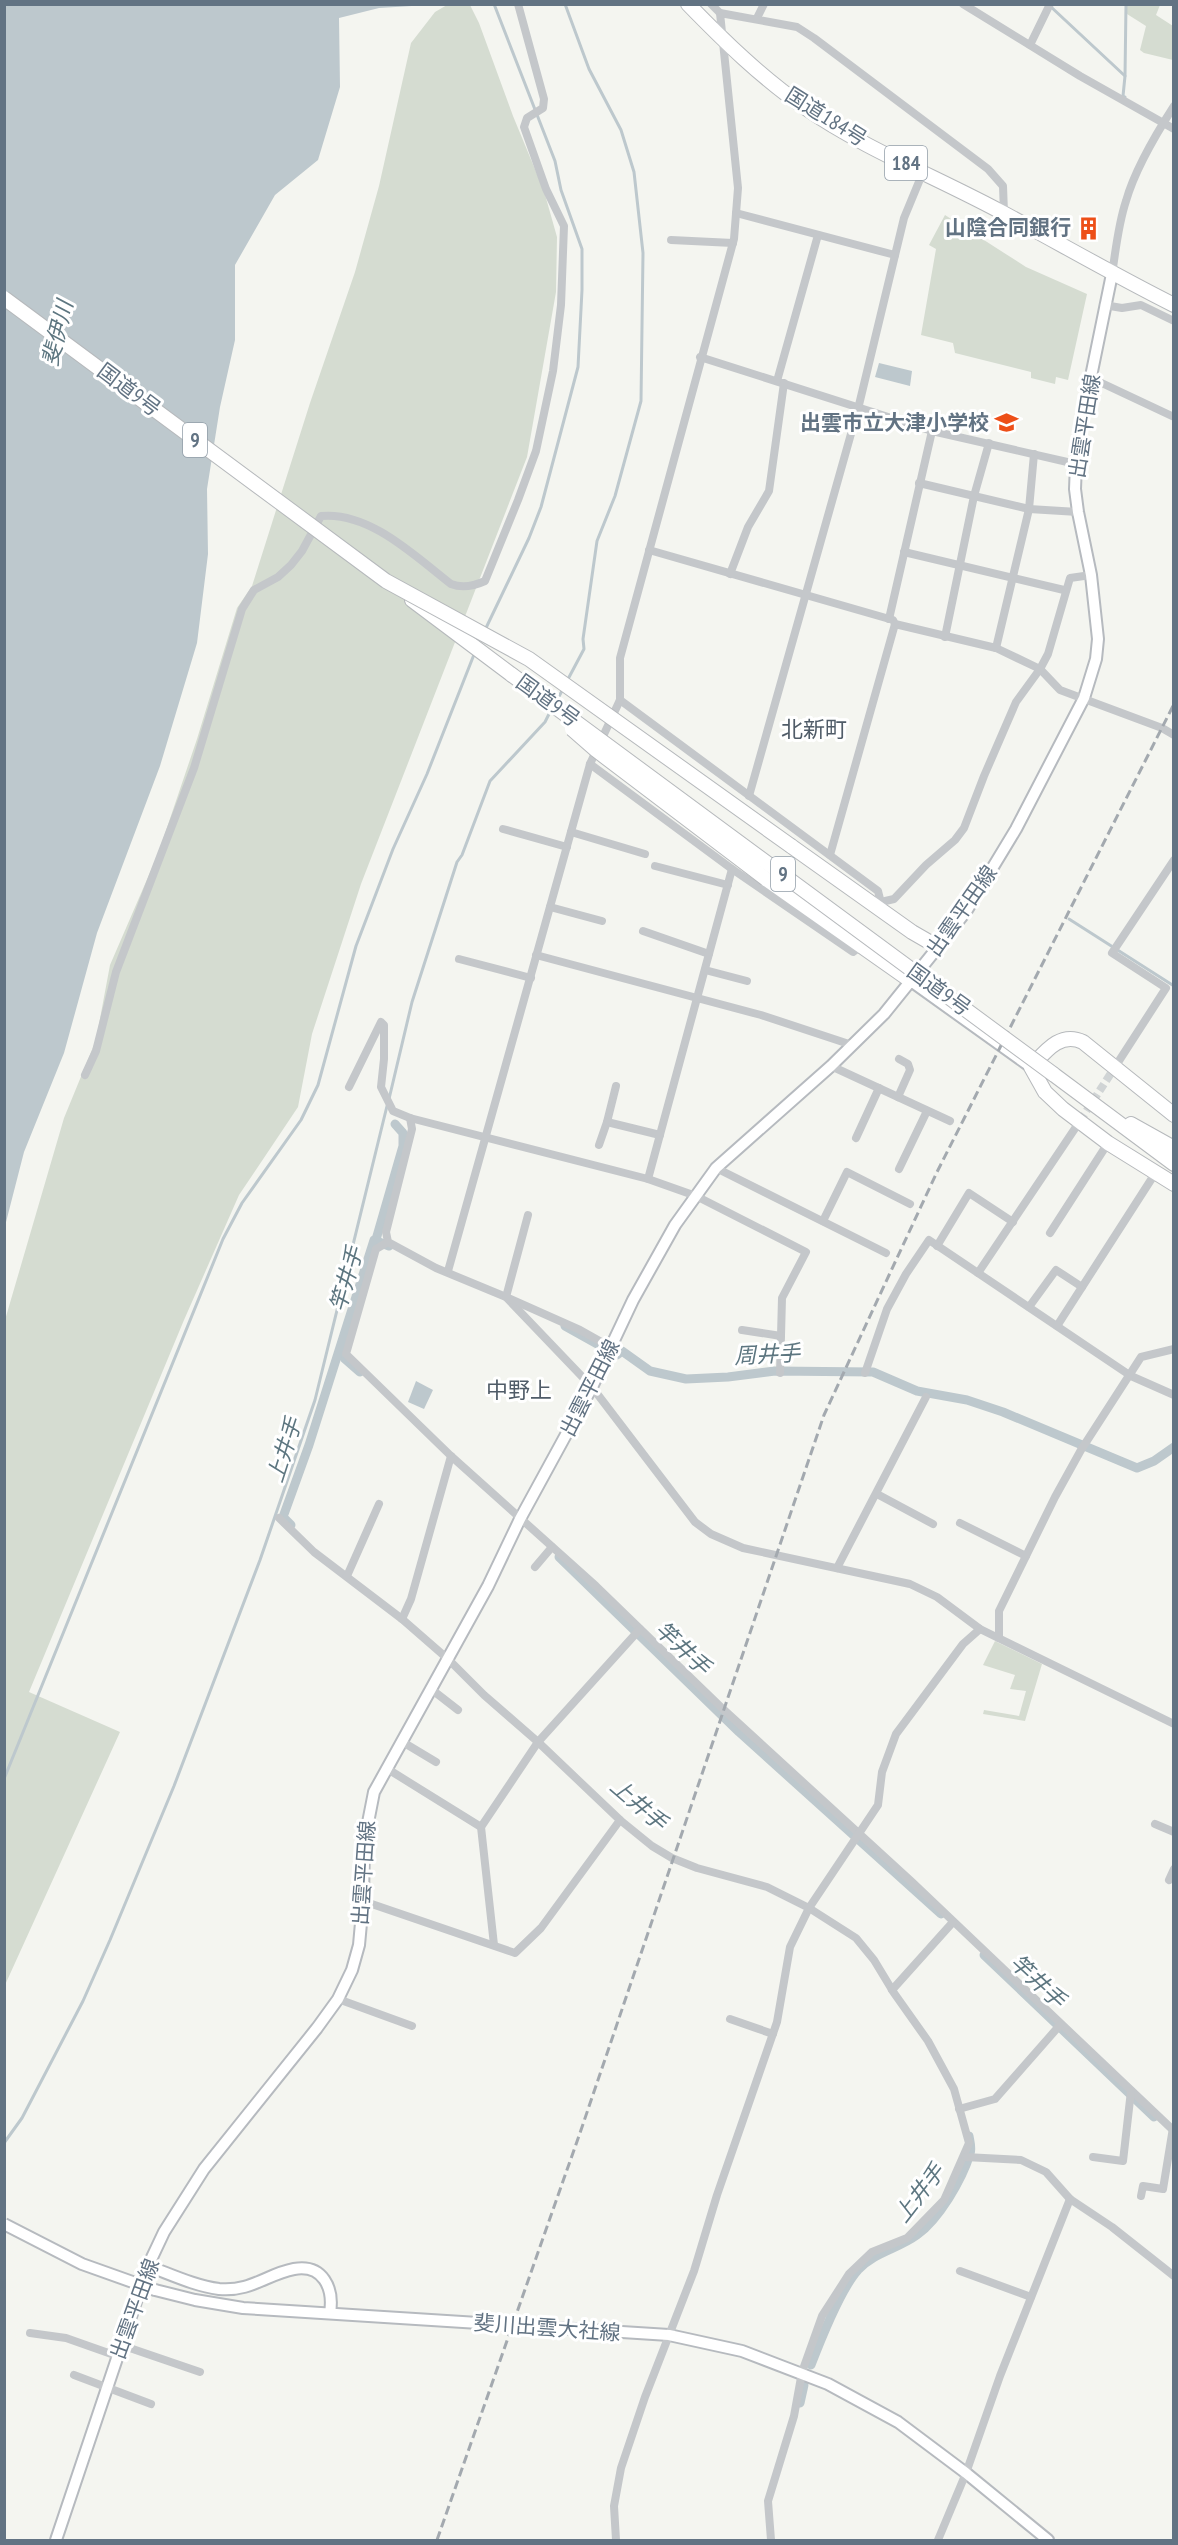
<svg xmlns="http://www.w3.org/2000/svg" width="1178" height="2545" font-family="'PT Sans Narrow','Noto Sans JP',sans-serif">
<rect width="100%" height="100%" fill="#f4f5f0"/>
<g fill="#d5dcd1">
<path d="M 447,5 L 470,5 L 479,23 L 513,116 L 544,191 L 557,237 L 556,292 L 527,457 L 361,884 L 312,1034 L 298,1107 L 239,1195 L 184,1320 L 29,1692 L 120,1732 L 5,1985 L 5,1320 L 64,1118 L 96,1040 L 110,965 L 158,854 L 197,739 L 237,608 L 252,586 L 310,403 L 355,272 L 379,186 L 411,43 L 435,12 Z"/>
<path d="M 1127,5 L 1160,5 L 1156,15 L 1173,26 L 1173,60 L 1144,53 L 1140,50 L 1146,26 L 1127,14 Z"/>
<path d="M 945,215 L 1026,267 L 1087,294 L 1068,380 L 1056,377 L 1055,384 L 1031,378 L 1031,372 L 955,353 L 953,343 L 921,335 L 936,249 L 929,245 Z"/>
<path d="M 995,1641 L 1042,1664 L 1025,1721 L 983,1714 L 984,1710 L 1019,1716 L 1026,1691 L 1010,1689 L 1015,1675 L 983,1665 Z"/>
</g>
<g fill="#bdc8cd">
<path d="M 5,5 L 428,5 L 379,8 L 339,18 L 340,87 L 318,160 L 275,195 L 235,265 L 235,340 L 220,407 L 207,489 L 208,554 L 197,643 L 160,766 L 97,933 L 64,1053 L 24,1152 L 5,1226 Z"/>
<path d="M 879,363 L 912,371 L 910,386 L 875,377 Z"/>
<path d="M 416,1381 L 433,1390 L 424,1409 L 408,1402 Z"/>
</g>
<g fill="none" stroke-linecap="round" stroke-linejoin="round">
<g stroke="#bdc8cd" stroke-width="3">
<path d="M 565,4 L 589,69 L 621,130 L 634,172 L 643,253 L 641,401 L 615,496 L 597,541 L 583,639 L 584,649 L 567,681"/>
<path d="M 1050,6 L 1125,76 L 1123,96 L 1125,97"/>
<path d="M 1125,76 L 1126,4"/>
<path d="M 485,630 L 529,538 L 541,507 L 578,367 L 582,290 L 582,249 L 561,190 L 555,161 L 494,4"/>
<path d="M 556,702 L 564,687"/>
<path d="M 1069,919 L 1174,986"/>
<path d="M 389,1099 L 412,1002 L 457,862 L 462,855 L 490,781 L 545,722 L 552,708"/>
<path d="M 4,1779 L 223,1239 L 242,1203 L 301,1120 L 318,1085 L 356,946 L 393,849 L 427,774 L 475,652"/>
<path d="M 4,2143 L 22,2118 L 83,2001 L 110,1940 L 174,1786 L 260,1560 L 315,1400 L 387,1106"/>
</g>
<g stroke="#bdc8cd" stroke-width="9">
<path d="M 375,1243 L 403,1146 L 403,1133 L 395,1124"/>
<path d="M 565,1326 L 617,1355 L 622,1351 L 650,1371 L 686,1379 L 728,1377 L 775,1371 L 873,1372 L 917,1391 L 967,1400 L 1003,1412 L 1137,1468 L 1154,1461 L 1174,1447"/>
<path d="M 346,1345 L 344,1358 L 360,1372"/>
<path d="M 291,1525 L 283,1517 L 309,1445 L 374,1240 L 389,1246"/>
<path d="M 559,1557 L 739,1732 L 941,1914"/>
<path d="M 984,1955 L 1154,2117"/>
<path d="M 811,2365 C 821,2339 840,2290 858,2270 C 875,2252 898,2249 917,2235 C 939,2219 962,2180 970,2154 C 972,2148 970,2142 969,2136"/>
<path d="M 800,2403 L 804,2385"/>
</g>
<path stroke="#d0d4d5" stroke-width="8" stroke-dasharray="8 4" stroke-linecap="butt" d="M 1080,1121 L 1115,1067"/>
<defs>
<g id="secondary">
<path d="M 911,981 L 1031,1067"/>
<path d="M 148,2266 C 170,2274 195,2286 219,2289 C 251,2292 267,2274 294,2269 C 323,2264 334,2288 330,2313"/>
<path d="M 155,2290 L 195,2300 L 243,2308 L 669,2335 L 742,2351 L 828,2384 L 898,2422 L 966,2473 L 1048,2540"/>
<path d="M 56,2540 L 148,2266 L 164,2232 L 204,2169 L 317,2028 L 338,1999 L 352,1970 L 359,1945 L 363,1901 L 364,1843 L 374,1792 L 488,1586 L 520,1519 L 592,1387 L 633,1300 L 675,1225 L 716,1168 L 831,1066 L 884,1014 L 938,947 L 967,910 L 1016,829 L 1084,698 L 1096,659 L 1098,639 L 1091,575 L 1078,512 L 1075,489 L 1076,464 L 1080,430 L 1112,274"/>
</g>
<g id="highway">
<path d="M 688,4 C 724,41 762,78 804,107 C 866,150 939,178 1005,214 C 1061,244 1116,276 1174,305"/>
<path d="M 412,600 L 512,675"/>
<path d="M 791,846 L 912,932 L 938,947"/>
<path d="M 766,879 L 911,981"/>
<path d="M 1053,1074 L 1174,1164"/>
<path d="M 1174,1115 L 1083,1042 C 1060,1031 1045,1052 1031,1067 L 1045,1092 L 1063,1109 L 1108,1143 L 1174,1184"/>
<path d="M 1131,1124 L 1174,1148"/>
</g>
</defs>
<use href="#secondary" stroke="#b6babf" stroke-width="14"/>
<use href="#highway" stroke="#b6b9bc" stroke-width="16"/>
<g stroke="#c4c7ca" stroke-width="8">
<path d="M 711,4 L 720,13"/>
<path d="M 963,4 L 1080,76 L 1174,129"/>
<path d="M 757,18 L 764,4"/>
<path d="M 1030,45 L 1050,4"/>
<path d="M 736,213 L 895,255"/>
<path d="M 671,240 L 733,243"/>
<path d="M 1112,274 C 1116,249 1118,225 1126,201 C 1135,169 1156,134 1174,106"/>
<path d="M 1104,305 L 1122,308 L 1141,305 L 1174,321"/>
<path d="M 700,357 L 932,431 L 1076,464"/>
<path d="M 1091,378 L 1174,417"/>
<path d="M 777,381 L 818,235"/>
<path d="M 919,483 L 1029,509 L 1078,512"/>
<path d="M 649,550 L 893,620 L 895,624 L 996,648 L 1040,669 L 1060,690 L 1162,728 L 1174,735"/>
<path d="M 904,552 L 1064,590"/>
<path d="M 730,574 L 748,527 L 769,491 L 784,383"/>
<path d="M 889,619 L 932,431"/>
<path d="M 945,637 L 974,496 L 989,443"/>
<path d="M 996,648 L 1029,509 L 1034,454"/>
<path d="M 620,700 L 878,891 L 882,907"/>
<path d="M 590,764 L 732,869 L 853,952 L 861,946"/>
<path d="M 749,796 L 858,409 L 904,218 L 923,172"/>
<path d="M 503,829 L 567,847"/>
<path d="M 571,832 L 645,854"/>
<path d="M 830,855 L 895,624"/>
<path d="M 655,866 L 728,885"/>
<path d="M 881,902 L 894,899 L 926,865 L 955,840 L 964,828 L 984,776 L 1016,702 L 1040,669 L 1048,654 L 1070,578 L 1091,575"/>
<path d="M 550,907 L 602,921"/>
<path d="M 643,931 L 709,954"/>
<path d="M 536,955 L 761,1015 L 852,1045"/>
<path d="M 459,959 L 531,978"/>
<path d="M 705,970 L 747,981"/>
<path d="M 831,1066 L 898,1097 L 910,1070 L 908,1064 L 899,1059"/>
<path d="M 1115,1067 L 1166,988 L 1112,953 L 1174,860"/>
<path d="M 85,1075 L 96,1051 L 116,972 L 194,768 L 242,609 L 254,590 L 278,577 L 291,565 L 302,551 L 321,516 C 369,511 415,556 451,584 C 461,588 474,586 485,581 L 518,500 L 536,451 L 553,371 L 561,305 L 564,226 L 546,189 L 524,127 L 527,118 L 543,108 L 544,99 L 518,4"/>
<path d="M 616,1086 L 607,1122 L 660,1135"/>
<path d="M 349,1087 L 381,1022 L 384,1025 L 384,1059 L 381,1087 L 393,1111 L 410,1118 L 648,1179 L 696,1196 L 806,1252 L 782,1298 L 780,1373"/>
<path d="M 898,1097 L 950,1121"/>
<path d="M 410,1118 L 412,1129 L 386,1232 L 388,1242 L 436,1268 L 506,1297 L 592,1387 L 695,1522 L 711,1534 L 743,1548 L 910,1584 L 937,1597 L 980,1629 L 1174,1724"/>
<path d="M 856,1138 L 879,1088"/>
<path d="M 599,1145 L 607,1122"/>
<path d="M 716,1168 L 886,1253"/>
<path d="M 899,1169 L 927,1111"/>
<path d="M 648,1179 L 732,869"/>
<path d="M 528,1215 L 506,1297 L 580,1330 L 612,1348"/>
<path d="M 823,1221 L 847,1172 L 910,1204"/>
<path d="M 1050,1233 L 1108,1143"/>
<path d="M 388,1242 L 376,1249 L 346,1354 L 451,1456 L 596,1586 L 723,1709 L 912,1882 L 1174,2131"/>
<path d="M 937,1246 L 969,1193 L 1013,1222"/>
<path d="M 448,1271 L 590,764 L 620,700 L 620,658 L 734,239 L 738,188 L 720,13 L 797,27 L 814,38 L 988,169 L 1003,186 L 1004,213"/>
<path d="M 978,1273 L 1080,1121"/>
<path d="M 1029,1307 L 1056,1270 L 1082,1287"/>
<path d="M 1057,1326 L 1156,1172"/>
<path d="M 742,1330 L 781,1336"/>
<path d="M 865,1373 L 887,1309 L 906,1274 L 929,1240 L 1131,1376 L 1174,1395"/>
<path d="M 877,1494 L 933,1524"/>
<path d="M 279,1518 L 314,1552 L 402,1619 L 449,1660 L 484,1695 L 538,1742 L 620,1820 L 652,1846 L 672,1858 L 697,1868 L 767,1887 L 809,1908 L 856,1938 L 874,1960 L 894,1993 L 928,2041 L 954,2089 L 969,2143 L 944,2200 L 907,2238 L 872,2252 L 849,2274 L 822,2316 L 802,2372 L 794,2416 L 768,2501 L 771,2540"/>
<path d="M 960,1523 L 1026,1556"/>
<path d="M 535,1567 L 552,1547"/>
<path d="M 837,1568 L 926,1397"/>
<path d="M 347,1576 L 379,1504"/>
<path d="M 402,1619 L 411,1599 L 451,1456"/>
<path d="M 999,1638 L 999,1611 L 1055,1497 L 1081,1450 L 1141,1357 L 1174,1349"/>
<path d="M 431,1689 L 458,1710"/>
<path d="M 401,1741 L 436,1762"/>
<path d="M 386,1768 L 481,1827 L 494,1945"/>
<path d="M 1155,1824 L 1174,1832"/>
<path d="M 481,1827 L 538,1742 L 640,1629"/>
<path d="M 1169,1880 L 1174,1869"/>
<path d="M 363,1901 L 515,1953 L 541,1928 L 620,1820"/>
<path d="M 892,1990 L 953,1922"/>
<path d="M 338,1999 L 412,2026"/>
<path d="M 730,2019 L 773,2034"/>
<path d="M 959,2109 L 995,2099 L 1060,2025"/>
<path d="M 965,2157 L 1021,2160 L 1046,2172 L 1070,2199 L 1112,2227 L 1174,2276"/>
<path d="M 1093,2157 L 1123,2161 L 1131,2091"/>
<path d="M 1141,2196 L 1143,2186 L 1163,2189 L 1173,2128"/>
<path d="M 960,2271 L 1031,2297"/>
<path d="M 30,2333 L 66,2338 L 117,2356"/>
<path d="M 121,2345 L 200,2372"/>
<path d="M 74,2375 L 151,2404"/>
<path d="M 616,2540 L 614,2506 L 621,2468 L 645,2397 L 694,2271 L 717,2195 L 777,2022 L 790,1947 L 809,1908 L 878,1805 L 882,1772 L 896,1734 L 963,1644 L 980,1629"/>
<path d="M 938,2540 L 966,2473 L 1000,2376 L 1070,2199"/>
</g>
<use href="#secondary" stroke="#fff" stroke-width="10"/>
<use href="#highway" stroke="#fff" stroke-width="14"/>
<path stroke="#a3a9af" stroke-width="3" stroke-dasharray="9 4.5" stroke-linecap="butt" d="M 437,2540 L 581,2130 L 824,1415 L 937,1172 L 1174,704"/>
<defs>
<path id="secondary-bridge" d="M 4,2224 L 82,2264 L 155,2290"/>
<g id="highway-bridge">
<path d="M 4,298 L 386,581 L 529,659 L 791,846"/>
<path d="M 512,675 L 1053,1074"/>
<path d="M 572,729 L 596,750 L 766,879"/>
</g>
</defs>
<use href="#secondary-bridge" stroke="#b6babf" stroke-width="14" stroke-linecap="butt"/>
<use href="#highway-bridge" stroke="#b6b9bc" stroke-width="16" stroke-linecap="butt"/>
<use href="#secondary-bridge" stroke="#fff" stroke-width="10"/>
<use href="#highway-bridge" stroke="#fff" stroke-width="14"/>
</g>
<defs>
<symbol id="building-bare" viewBox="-9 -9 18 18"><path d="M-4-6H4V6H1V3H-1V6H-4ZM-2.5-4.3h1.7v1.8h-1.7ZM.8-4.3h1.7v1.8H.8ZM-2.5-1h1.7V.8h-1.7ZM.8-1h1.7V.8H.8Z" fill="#ed4f18" stroke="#fff" stroke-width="2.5" paint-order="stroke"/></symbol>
<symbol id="school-bare" viewBox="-9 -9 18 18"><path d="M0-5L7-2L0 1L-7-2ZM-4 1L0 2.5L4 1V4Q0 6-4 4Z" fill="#ed4f18" stroke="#fff" stroke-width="2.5" paint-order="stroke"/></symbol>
</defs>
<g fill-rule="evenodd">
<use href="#building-bare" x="1072" y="212" width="33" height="33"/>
<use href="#school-bare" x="990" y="406" width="33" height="33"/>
</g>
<g text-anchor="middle" stroke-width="6" stroke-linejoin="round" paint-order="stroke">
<g fill="#fff" stroke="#919da8" stroke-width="1.5">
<rect x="885" y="146" width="42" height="34" rx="4.5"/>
<rect x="183" y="423" width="24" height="34" rx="4.5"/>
<rect x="771" y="857" width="24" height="34" rx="4.5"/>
</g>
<g font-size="20" font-weight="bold" fill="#627383">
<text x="906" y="170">184</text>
<text x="195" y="447">9</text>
<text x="783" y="881">9</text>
</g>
<g font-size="21" fill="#627383" stroke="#fff">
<text transform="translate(826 117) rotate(32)" y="7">国道184号</text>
<text transform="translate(129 390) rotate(37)" y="7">国道9号</text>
<text transform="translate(1085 426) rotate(-81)" y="7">出雲平田線</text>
<text transform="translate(548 701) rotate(36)" y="7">国道9号</text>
<text transform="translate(962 911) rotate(-55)" y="7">出雲平田線</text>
<text transform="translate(939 990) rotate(36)" y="7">国道9号</text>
<text transform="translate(590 1388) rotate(-63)" y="7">出雲平田線</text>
<text transform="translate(364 1873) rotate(-86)" y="7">出雲平田線</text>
<text transform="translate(135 2309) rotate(-70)" y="7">出雲平田線</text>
<text transform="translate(547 2328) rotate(4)" y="7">斐川出雲大社線</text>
</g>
<g font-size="21" font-weight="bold" fill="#627383" stroke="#fff" text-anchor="end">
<text x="1071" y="235">山陰合同銀行</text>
<text x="989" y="430">出雲市立大津小学校</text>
</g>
<g font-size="22" font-style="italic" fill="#5d7680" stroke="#fff">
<text transform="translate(57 333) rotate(-76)" y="8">斐伊川</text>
<text transform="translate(346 1279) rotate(-74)" y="8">竿井手</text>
<text transform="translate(767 1354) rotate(-3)" y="8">周井手</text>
<text transform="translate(284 1450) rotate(-72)" y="8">上井手</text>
<text transform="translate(683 1648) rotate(43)" y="8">竿井手</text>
<text transform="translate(639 1804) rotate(41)" y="8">上井手</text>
<text transform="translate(1038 1981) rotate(43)" y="8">竿井手</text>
<text transform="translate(919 2193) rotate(-52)" y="8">上井手</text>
</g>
<g font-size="22" fill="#505c68" stroke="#fff">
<text x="814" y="737">北新町</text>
<text x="519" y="1398">中野上</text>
</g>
</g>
<rect width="1178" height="2545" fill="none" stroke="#627383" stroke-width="12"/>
</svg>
